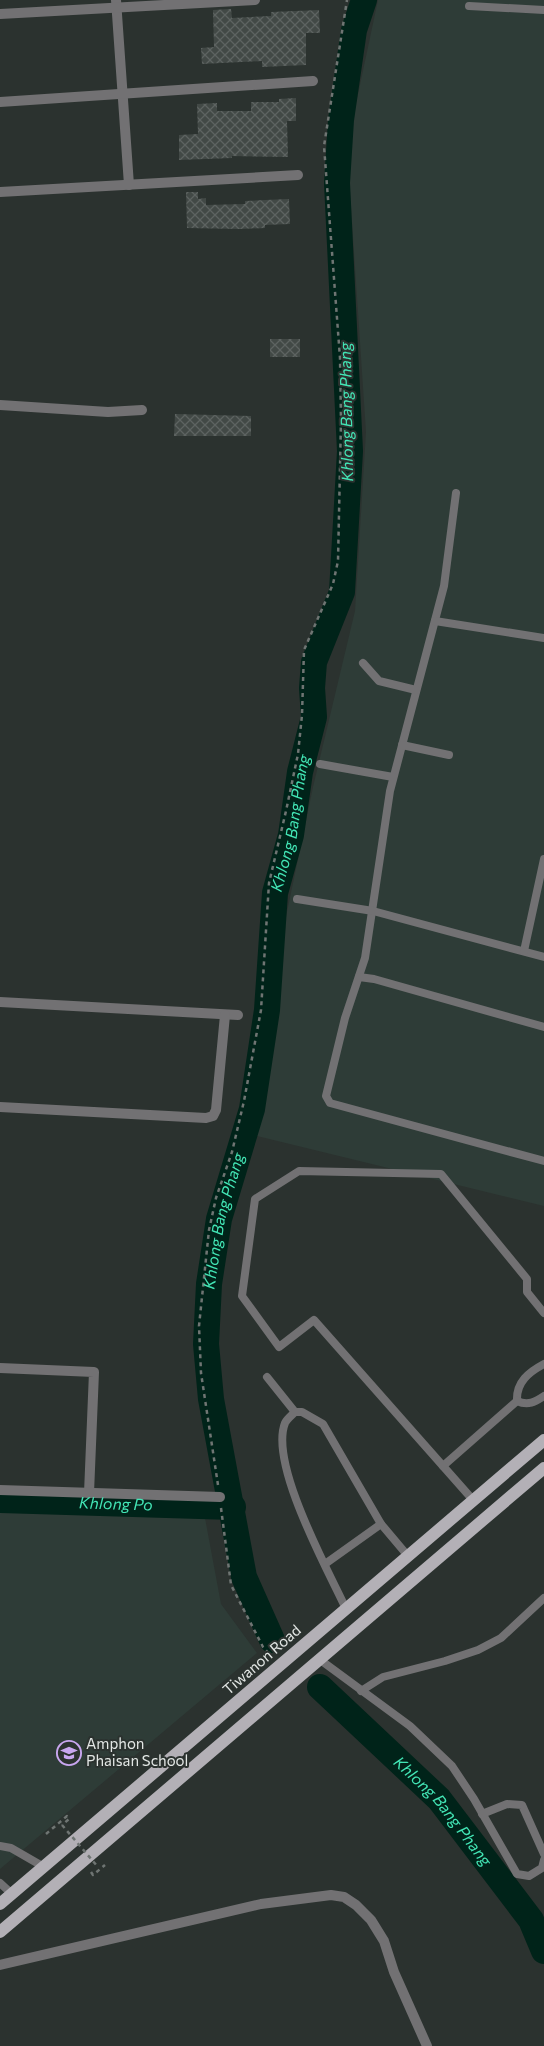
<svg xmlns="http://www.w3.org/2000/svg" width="544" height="2046" font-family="Commissioner,sans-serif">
<defs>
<pattern id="building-cross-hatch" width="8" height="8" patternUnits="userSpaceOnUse" patternTransform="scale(1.25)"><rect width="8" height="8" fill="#424946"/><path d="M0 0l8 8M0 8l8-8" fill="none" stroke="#5d6361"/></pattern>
</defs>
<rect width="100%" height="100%" fill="#2b322f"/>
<g fill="#2e3c37">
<path d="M 378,0 L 544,0 L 544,1206 L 253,1135 L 282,936 L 313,787 L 355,611 L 366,432 L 348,162 L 350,132 Z"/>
<path d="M 0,1509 L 205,1518 L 221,1604 L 257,1653 L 0,1869 Z"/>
</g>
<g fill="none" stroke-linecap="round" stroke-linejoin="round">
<g stroke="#002319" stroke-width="26">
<path id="s1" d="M 0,1500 L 233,1507"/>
<path id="s2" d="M 272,1640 L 244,1577 L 211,1399 L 206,1344 L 209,1284 L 219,1219 L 252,1109 L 267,1010 L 275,893 L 291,835 L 300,772 L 314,717 L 312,688 L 314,662 L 342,592 L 350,451 L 337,183 L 341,120 L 354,30 L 364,0"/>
<path id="s3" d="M 320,1687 L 439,1799 L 531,1920 L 544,1951"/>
</g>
</g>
<g fill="url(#building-cross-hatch)">
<path d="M 231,9 L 232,18 L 271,16 L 271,12 L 319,10 L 320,33 L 306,33 L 306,65 L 262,67 L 262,61 L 202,64 L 201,48 L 214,47 L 213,10 Z"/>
<path d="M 296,98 L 296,121 L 287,121 L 288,157 L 232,156 L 232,158 L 179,160 L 179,135 L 198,134 L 197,104 L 217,103 L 217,111 L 251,111 L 251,102 L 279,102 L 279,99 Z"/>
<path d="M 186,192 L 198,192 L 198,199 L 206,198 L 206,205 L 245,204 L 245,201 L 289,199 L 290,224 L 265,225 L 265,228 L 240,229 L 187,228 Z"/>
<rect x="270" y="339" width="30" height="18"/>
<path d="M 175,414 L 251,416 L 251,436 L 174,436 Z"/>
</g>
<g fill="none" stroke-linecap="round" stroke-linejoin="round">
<g stroke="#6f7573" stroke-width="2.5" stroke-dasharray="4 4" stroke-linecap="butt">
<path d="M 218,1485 L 201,1373 L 199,1326 L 209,1230 L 216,1198 L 232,1152 L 244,1101 L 261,1010 L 269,883 L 286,811 L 298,754 L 302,715 L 304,650 L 333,584 L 338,561 L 341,421 L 340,358 L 324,146 L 347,0"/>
<path d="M 221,1508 L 231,1585 L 263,1647 L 271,1656"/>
<path d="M 46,1834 L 67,1816 L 69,1819 L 62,1825"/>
<path d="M 91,1872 L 93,1875 L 105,1865"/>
</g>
<g stroke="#727173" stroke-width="8">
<path d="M 469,6 L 544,10"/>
<path d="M 456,493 L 444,586 L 390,791 L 365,958 L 345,1018 L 326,1096 L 330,1103 L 544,1161"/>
<path d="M 435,621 L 544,638"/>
<path d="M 363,663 L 379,681 L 416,690"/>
<path d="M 402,745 L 449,755"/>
<path d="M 320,764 L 393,777"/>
<path d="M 297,899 L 373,911 L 544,957"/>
<path d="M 524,951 L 544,859"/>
<path d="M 359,977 L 374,979 L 544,1027"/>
<path d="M 267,1377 L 295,1412"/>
<path d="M 517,1401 C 516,1382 529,1372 544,1364"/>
<path d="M 517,1401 C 528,1406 535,1402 544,1396"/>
<path d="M 443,1466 L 517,1401"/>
<path d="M 473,1500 L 314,1320 L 279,1347 L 242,1296 L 255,1199 L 299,1171 L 441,1174 L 527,1279 L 527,1292 L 544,1313"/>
<path d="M 325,1564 L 381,1524"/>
<path d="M 346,1609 C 328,1570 269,1464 285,1423 C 287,1419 292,1415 295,1412 L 302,1412 L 323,1424 L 381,1524 L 408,1556"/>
<path d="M 319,1659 L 410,1726 L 452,1766 L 474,1799 L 517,1874 L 529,1876 L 542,1868 L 544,1860"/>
<path d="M 361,1691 L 383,1677 L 445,1661 L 478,1650 L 501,1638 L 544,1598"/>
<path d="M 482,1814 L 507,1804 L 522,1805 L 544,1854"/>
<path d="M 0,1846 L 11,1848 L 44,1867"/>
<path d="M 0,1883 L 12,1894"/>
</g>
<g stroke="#727173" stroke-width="10">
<path d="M 116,0 L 129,185"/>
<path d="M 0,14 L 255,0"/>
<path d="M 0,102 L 313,81"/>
<path d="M 0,192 L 298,175"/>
<path d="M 0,405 L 108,412 L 142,410"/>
<path d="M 0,1002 L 238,1015"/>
<path d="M 0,1107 L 206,1118 L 213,1116 L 216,1110 L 225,1015"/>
<path d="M 0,1368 L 94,1372 L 89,1493"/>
<path d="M 0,1490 L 220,1497"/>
<path d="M 0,1965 L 261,1904 L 331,1895 L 344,1897 L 356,1905 L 371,1920 L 384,1941 L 394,1972 L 427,2046"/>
</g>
<g stroke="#b3b0b6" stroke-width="12">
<path d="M 0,1904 L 544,1440"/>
<path d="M 0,1932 L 544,1468"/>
</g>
<path stroke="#6f7573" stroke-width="2.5" stroke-dasharray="4 4" stroke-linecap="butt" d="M 62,1825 L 98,1867"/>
</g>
<defs>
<symbol id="school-ring" viewBox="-11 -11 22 22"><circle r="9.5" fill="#2b322f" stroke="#c8a6ef" stroke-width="1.5"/><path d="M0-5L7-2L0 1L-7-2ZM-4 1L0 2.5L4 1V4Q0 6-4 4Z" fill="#c8a6ef"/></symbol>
</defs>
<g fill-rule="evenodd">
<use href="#school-ring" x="55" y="1739" width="28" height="28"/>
</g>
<g text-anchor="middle" stroke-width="4" stroke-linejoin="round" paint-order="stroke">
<g font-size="15" fill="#e3e7e5" stroke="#2b322f">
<text transform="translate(262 1660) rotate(-41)" y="5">Tiwanon Road</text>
</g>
<g font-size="15" fill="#e3e7e5" stroke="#2b322f" text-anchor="start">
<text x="86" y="1749">Amphon<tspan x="86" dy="17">Phaisan School</tspan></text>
</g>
<g font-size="16" font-style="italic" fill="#42e5b5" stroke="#2b322f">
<text transform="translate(346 412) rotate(-91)" y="6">Khlong Bang Phang</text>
<text dy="6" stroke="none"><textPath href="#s2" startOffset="835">Khlong Bang Phang</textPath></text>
<text dy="6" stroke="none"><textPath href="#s2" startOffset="430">Khlong Bang Phang</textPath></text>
<text dy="6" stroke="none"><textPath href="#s1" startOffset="116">Khlong Po</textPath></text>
<text dy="6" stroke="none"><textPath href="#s3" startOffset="175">Khlong Bang Phang</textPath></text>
</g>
</g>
</svg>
